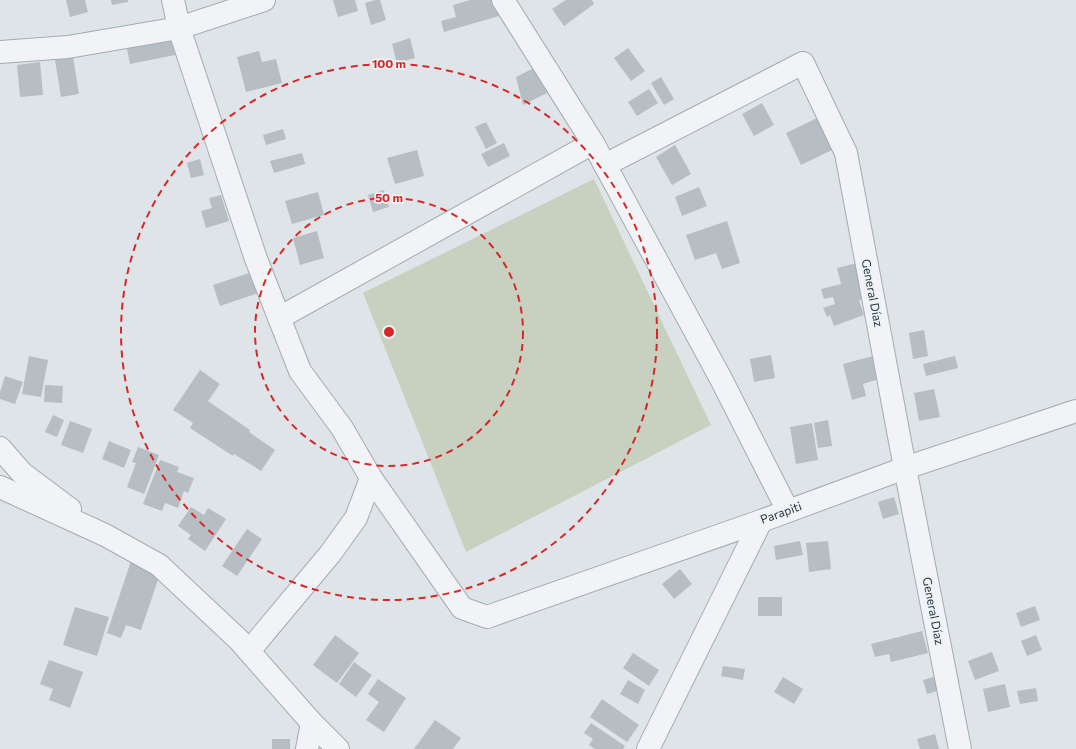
<svg xmlns="http://www.w3.org/2000/svg" width="1076" height="749" font-family="Commissioner,sans-serif">
<rect width="100%" height="100%" fill="#dee4e7"/>
<path fill="#c8d1c0" d="M 594,179 L 711,425 L 466,552 L 363,293 Z"/>
<g fill="#b6bec4">
<path d="M 66,0 L 85,0 L 88,12 L 70,17 Z"/>
<path d="M 111,0 L 128,0 L 128,2 L 112,5 Z"/>
<path d="M 333,0 L 355,0 L 358,11 L 338,17 Z"/>
<path d="M 375,0 L 380,0 L 386,20 L 371,25 L 365,3 Z"/>
<path d="M 470,0 L 495,0 L 499,16 L 444,32 L 441,21 L 456,17 L 453,5 Z"/>
<path d="M 566,0 L 592,0 L 594,4 L 564,26 L 552,9 Z"/>
<path d="M 170,31 L 175,55 L 130,64 L 125,40 Z"/>
<path d="M 410,38 L 415,58 L 397,63 L 392,44 Z"/>
<path d="M 628,48 L 645,71 L 631,81 L 614,58 Z"/>
<path d="M 259,51 L 262,62 L 276,59 L 282,83 L 246,92 L 237,57 Z"/>
<path d="M 73,57 L 79,94 L 61,97 L 55,60 Z"/>
<path d="M 40,62 L 43,95 L 20,97 L 17,65 Z"/>
<path d="M 534,68 L 547,93 L 523,105 L 516,77 Z"/>
<path d="M 661,77 L 674,99 L 664,105 L 651,83 Z"/>
<path d="M 649,89 L 658,103 L 637,116 L 628,102 Z"/>
<path d="M 762,103 L 774,125 L 754,136 L 742,114 Z"/>
<path d="M 817,118 L 832,150 L 801,165 L 786,133 Z"/>
<path d="M 486,122 L 497,143 L 486,149 L 475,127 Z"/>
<path d="M 283,129 L 286,139 L 266,145 L 263,135 Z"/>
<path d="M 504,143 L 510,156 L 488,167 L 481,154 Z"/>
<path d="M 675,145 L 691,174 L 672,185 L 656,157 Z"/>
<path d="M 417,150 L 424,176 L 395,184 L 387,158 Z"/>
<path d="M 302,153 L 305,164 L 274,173 L 270,161 Z"/>
<path d="M 200,159 L 204,175 L 191,178 L 187,163 Z"/>
<path d="M 699,187 L 707,206 L 682,216 L 675,197 Z"/>
<path d="M 384,190 L 389,207 L 373,212 L 368,195 Z"/>
<path d="M 318,192 L 324,215 L 292,224 L 285,201 Z"/>
<path d="M 221,195 L 229,221 L 206,228 L 201,211 L 212,208 L 209,198 Z"/>
<path d="M 727,221 L 740,263 L 722,269 L 716,253 L 695,260 L 686,235 Z"/>
<path d="M 317,231 L 324,258 L 300,265 L 293,238 Z"/>
<path d="M 857,263 L 866,299 L 859,300 L 864,315 L 834,326 L 830,315 L 827,317 L 823,308 L 835,304 L 833,297 L 824,299 L 821,289 L 841,284 L 837,268 Z"/>
<path d="M 255,271 L 261,292 L 220,306 L 213,285 Z"/>
<path d="M 924,330 L 928,356 L 913,359 L 909,333 Z"/>
<path d="M 771,355 L 775,378 L 754,382 L 750,359 Z"/>
<path d="M 29,356 L 48,360 L 41,397 L 22,394 Z"/>
<path d="M 873,356 L 879,379 L 863,384 L 866,396 L 852,400 L 843,364 Z"/>
<path d="M 955,356 L 958,368 L 926,376 L 923,364 Z"/>
<path d="M 200,370 L 220,384 L 208,401 L 250,430 L 249,432 L 275,450 L 261,471 L 234,454 L 233,456 L 190,428 L 193,423 L 173,410 Z"/>
<path d="M 5,376 L 23,382 L 15,404 L 0,399 L 0,392 Z"/>
<path d="M 45,385 L 63,386 L 62,403 L 44,402 Z"/>
<path d="M 934,389 L 940,417 L 919,421 L 914,393 Z"/>
<path d="M 53,415 L 64,420 L 57,437 L 45,432 Z"/>
<path d="M 828,420 L 832,446 L 818,448 L 814,423 Z"/>
<path d="M 70,421 L 92,429 L 83,453 L 61,445 Z"/>
<path d="M 812,423 L 818,460 L 796,464 L 790,427 Z"/>
<path d="M 109,441 L 131,450 L 124,468 L 102,459 Z"/>
<path d="M 138,447 L 159,455 L 144,494 L 127,487 L 136,463 L 132,462 Z"/>
<path d="M 160,460 L 179,467 L 177,472 L 194,478 L 188,493 L 184,491 L 178,508 L 165,503 L 162,511 L 143,504 Z"/>
<path d="M 894,497 L 899,514 L 883,519 L 878,502 Z"/>
<path d="M 191,507 L 204,515 L 208,508 L 226,519 L 205,551 L 188,539 L 191,535 L 178,526 Z"/>
<path d="M 247,529 L 262,539 L 237,576 L 222,566 Z"/>
<path d="M 800,541 L 803,555 L 776,560 L 774,546 Z"/>
<path d="M 828,541 L 831,569 L 809,572 L 806,543 Z"/>
<path d="M 131,561 L 161,571 L 141,630 L 126,625 L 121,638 L 107,633 Z"/>
<path d="M 680,569 L 692,584 L 674,599 L 662,584 Z"/>
<rect x="758" y="597" width="24" height="19"/>
<path d="M 1035,606 L 1040,620 L 1021,627 L 1016,613 Z"/>
<path d="M 75,607 L 109,617 L 97,656 L 63,645 Z"/>
<path d="M 922,631 L 928,653 L 891,662 L 889,654 L 875,657 L 871,644 Z"/>
<path d="M 335,635 L 359,653 L 337,683 L 313,665 Z"/>
<path d="M 1036,635 L 1042,650 L 1027,656 L 1021,641 Z"/>
<path d="M 992,652 L 999,671 L 975,680 L 968,661 Z"/>
<path d="M 633,653 L 659,670 L 649,686 L 623,668 Z"/>
<path d="M 49,660 L 83,672 L 70,708 L 49,700 L 53,689 L 40,684 Z"/>
<path d="M 354,662 L 372,675 L 356,697 L 339,684 Z"/>
<path d="M 723,666 L 745,669 L 743,680 L 721,676 Z"/>
<path d="M 937,676 L 941,690 L 927,694 L 923,680 Z"/>
<path d="M 783,677 L 803,689 L 794,704 L 774,692 Z"/>
<path d="M 378,679 L 406,698 L 384,732 L 366,720 L 379,702 L 368,694 Z"/>
<path d="M 628,680 L 645,690 L 638,704 L 620,694 Z"/>
<path d="M 1005,684 L 1010,707 L 988,712 L 983,689 Z"/>
<path d="M 1036,688 L 1038,701 L 1020,704 L 1017,691 Z"/>
<path d="M 602,699 L 639,725 L 627,742 L 590,717 Z"/>
<path d="M 435,720 L 461,738 L 453,749 L 414,749 Z"/>
<path d="M 591,723 L 625,746 L 623,749 L 595,749 L 589,745 L 593,739 L 584,733 Z"/>
<path d="M 935,734 L 939,749 L 920,749 L 917,739 Z"/>
<rect x="272" y="739" width="18" height="10"/>
</g>
<g fill="none" stroke-linecap="round" stroke-linejoin="round">
<defs>
<g id="minor">
<path d="M 173,0 L 179,28 L 256,259 L 300,371 L 342,428 L 371,478 L 462,608 L 487,617 L 761,521 L 905,468 L 1076,411"/>
<path d="M 503,0 L 593,143 L 721,379 L 788,511"/>
<path d="M 0,52 L 68,47 L 179,28 L 264,0"/>
<path d="M 605,165 L 803,63 L 846,153 L 905,468 L 960,749"/>
<path d="M 279,318 L 593,143"/>
<path d="M 0,448 L 22,473 L 70,509"/>
<path d="M 0,487 L 105,535 L 159,565 L 239,640 L 312,723 L 338,749"/>
<path d="M 249,651 L 330,554 L 356,518 L 371,478"/>
<path d="M 307,749 L 312,723"/>
<path d="M 648,749 L 761,521"/>
</g>
</defs>
<use href="#minor" stroke="#a4acb1" stroke-width="24"/>
<use href="#minor" stroke="#f1f3f6" stroke-width="22"/>
</g>
<g fill="none" stroke="#d62828" stroke-width="2" stroke-dasharray="7 5">
<circle cx="389" cy="332" r="134"/>
<circle cx="389" cy="332" r="268"/>
</g>
<g text-anchor="middle" stroke-width="3.5" stroke-linejoin="round" paint-order="stroke">
<g font-size="12" fill="#28343d" stroke="#edf2f5">
<text transform="translate(872 293) rotate(79)" y="4">General Díaz</text>
<text transform="translate(781 513) rotate(-20)" y="4">Parapiti</text>
<text transform="translate(933 611) rotate(79)" y="4">General Díaz</text>
</g>
</g>
<circle cx="389" cy="332" r="6" fill="#d62828" stroke="#edf2f5" stroke-width="2"/>
<g font-size="12" text-anchor="middle" font-weight="bold" fill="#d62828" stroke="#edf2f5" stroke-width="3.5" stroke-linejoin="round" paint-order="stroke">
<text x="389" y="68">100 m</text>
<text x="389" y="202">50 m</text>
</g>
</svg>
